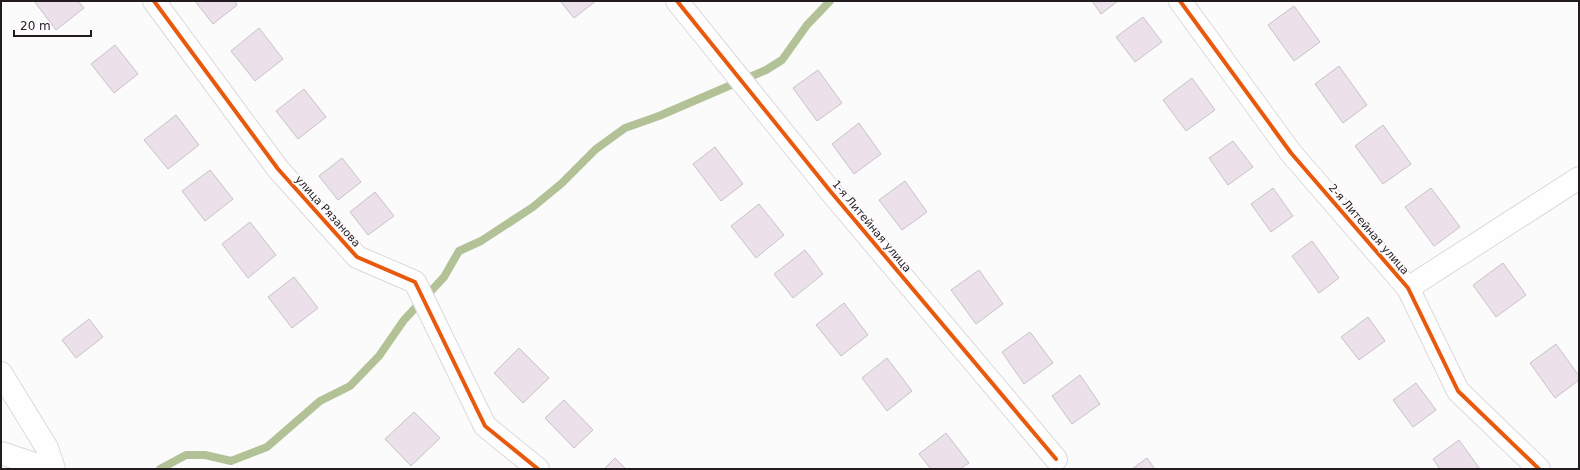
<svg xmlns="http://www.w3.org/2000/svg" width="1580" height="470" font-family="'DejaVu Sans',sans-serif">
<rect width="100%" height="100%" fill="#fcfbfc"/>
<g fill="none" stroke-linecap="round" stroke-linejoin="round">
<path stroke="#b3c296" stroke-width="8" d="M 160,469 L 186,455 L 205,455 L 231,461 L 267,447 L 320,401 L 350,386 L 379,356 L 404,320 L 444,277 L 459,251 L 481,241 L 533,207 L 562,183 L 596,149 L 625,128 L 659,116 L 766,70 L 782,60 L 807,25 L 830,1"/>
</g>
<g fill="#ece1eb" stroke="#c6c2c6">
<path d="M 34,1 L 78,1 L 84,8 L 56,30 Z"/>
<path d="M 195,1 L 235,1 L 237,5 L 213,24 Z"/>
<path d="M 560,1 L 596,1 L 574,18 Z"/>
<path d="M 1092,1 L 1118,1 L 1101,14 Z"/>
<path d="M 1294,6 L 1320,42 L 1294,61 L 1268,25 Z"/>
<path d="M 1143,17 L 1162,42 L 1135,62 L 1116,37 Z"/>
<path d="M 259,28 L 283,59 L 255,81 L 231,51 Z"/>
<path d="M 115,45 L 138,74 L 114,93 L 91,64 Z"/>
<path d="M 1339,66 L 1367,105 L 1343,123 L 1315,84 Z"/>
<path d="M 818,70 L 842,103 L 817,121 L 793,88 Z"/>
<path d="M 1192,78 L 1215,110 L 1186,131 L 1163,100 Z"/>
<path d="M 304,89 L 326,117 L 298,139 L 276,111 Z"/>
<path d="M 176,115 L 199,145 L 168,169 L 144,140 Z"/>
<path d="M 859,123 L 881,154 L 854,174 L 832,144 Z"/>
<path d="M 1383,125 L 1411,164 L 1383,184 L 1355,146 Z"/>
<path d="M 1233,141 L 1253,167 L 1228,185 L 1209,158 Z"/>
<path d="M 715,147 L 743,184 L 721,201 L 693,164 Z"/>
<path d="M 342,158 L 361,182 L 338,200 L 319,176 Z"/>
<path d="M 210,170 L 233,199 L 205,221 L 182,191 Z"/>
<path d="M 905,181 L 927,212 L 902,230 L 879,200 Z"/>
<path d="M 1273,188 L 1293,216 L 1271,232 L 1251,204 Z"/>
<path d="M 1431,188 L 1460,227 L 1434,246 L 1405,207 Z"/>
<path d="M 375,192 L 394,216 L 368,235 L 350,212 Z"/>
<path d="M 759,204 L 784,235 L 756,258 L 731,226 Z"/>
<path d="M 250,222 L 276,255 L 248,278 L 222,244 Z"/>
<path d="M 1312,241 L 1339,278 L 1319,293 L 1292,256 Z"/>
<path d="M 805,250 L 823,274 L 793,298 L 774,274 Z"/>
<path d="M 1503,263 L 1526,295 L 1496,317 L 1473,285 Z"/>
<path d="M 979,270 L 1003,304 L 976,324 L 951,290 Z"/>
<path d="M 294,277 L 318,308 L 292,328 L 268,297 Z"/>
<path d="M 844,303 L 868,335 L 841,356 L 816,325 Z"/>
<path d="M 1368,317 L 1385,341 L 1359,360 L 1341,337 Z"/>
<path d="M 89,319 L 103,337 L 76,358 L 62,340 Z"/>
<path d="M 1030,332 L 1053,363 L 1024,384 L 1002,352 Z"/>
<path d="M 1556,344 L 1579,376 L 1579,380 L 1555,398 L 1530,363 Z"/>
<path d="M 519,348 L 549,378 L 523,403 L 494,373 Z"/>
<path d="M 887,358 L 912,391 L 887,411 L 862,378 Z"/>
<path d="M 1080,375 L 1100,404 L 1072,424 L 1052,396 Z"/>
<path d="M 1416,383 L 1436,410 L 1413,427 L 1393,400 Z"/>
<path d="M 564,400 L 593,430 L 574,448 L 545,418 Z"/>
<path d="M 414,412 L 440,438 L 411,466 L 385,439 Z"/>
<path d="M 946,433 L 969,463 L 960,469 L 931,469 L 919,454 Z"/>
<path d="M 1459,440 L 1480,469 L 1440,469 L 1433,459 Z"/>
<path d="M 615,458 L 626,469 L 604,469 Z"/>
<path d="M 1147,458 L 1155,469 L 1132,469 Z"/>
</g>
<g fill="none" stroke-linecap="round" stroke-linejoin="round">
<defs>
<g id="minor">
<path d="M 154,1 L 278,169 L 357,257 L 415,282 L 485,426 L 538,469"/>
<path d="M 677,1 L 831,192 L 1056,459"/>
<path d="M 1180,1 L 1291,153 L 1408,288 L 1458,391 L 1539,469"/>
<path d="M 1408,288 L 1579,178"/>
<path d="M 1,373 L 47,448 L 54,469"/>
<path d="M 1,453 L 49,469"/>
</g>
</defs>
<use href="#minor" stroke="#dcd8db" stroke-width="24"/>
<use href="#minor" stroke="#fffeff" stroke-width="22"/>
<defs>
<g id="cycleway">
<path d="M 154,1 L 278,169 L 357,257 L 415,282 L 485,426 L 538,469"/>
<path d="M 677,1 L 831,192 L 1056,459"/>
<path d="M 1180,1 L 1291,153 L 1408,288 L 1458,391 L 1539,469"/>
</g>
</defs>
<use href="#cycleway" stroke="#fdfafd" stroke-width="6"/>
<use href="#cycleway" stroke="#e8590c" stroke-width="4"/>
</g>
<g text-anchor="middle" stroke-width="3" stroke-linejoin="round" paint-order="stroke">
<g font-size="11" fill="#221c21" stroke="#fdfafd">
<text transform="translate(328 211) rotate(48)" y="4">улица Рязанова</text>
<text transform="translate(872 226) rotate(50)" y="4">1-я Литейная улица</text>
<text transform="translate(1369 229) rotate(49)" y="4">2-я Литейная улица</text>
</g>
</g>
<rect width="1580" height="470" fill="none" stroke="#221c21" stroke-width="4"/>
<path d="M14 30v6h77v-6" fill="none" stroke="#221c21" stroke-width="2"/>
<text x="20" y="30" font-size="12" fill="#221c21" stroke="#fdfafd" stroke-width="3" paint-order="stroke">20 m</text>
</svg>
